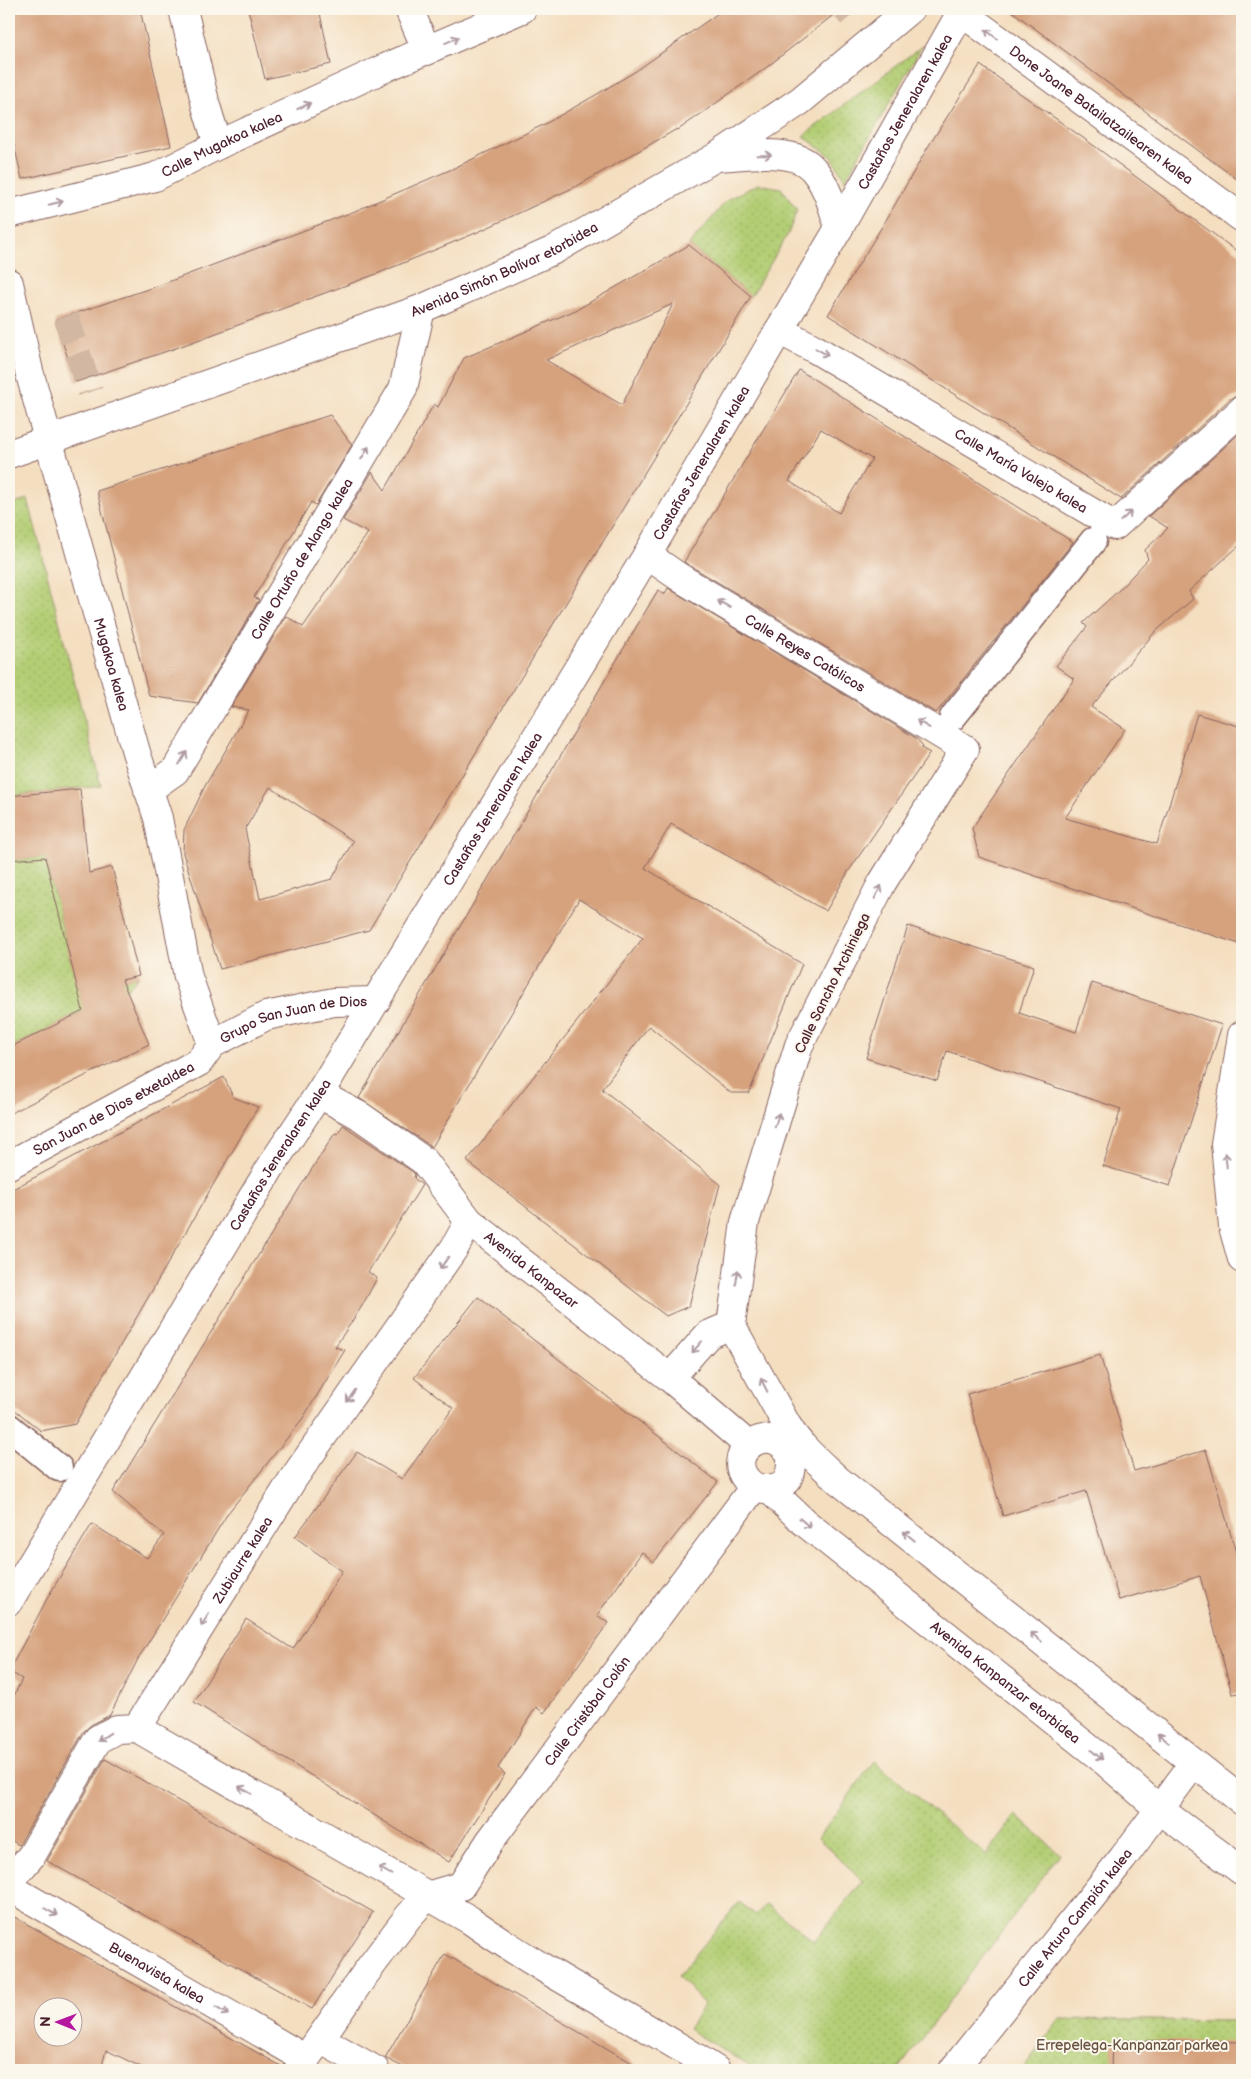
<svg xmlns="http://www.w3.org/2000/svg" width="1251" height="2079" font-family="'Balsamiq Sans',sans-serif">
<defs>
<pattern id="green-dots" width="8" height="8" patternUnits="userSpaceOnUse" patternTransform="scale(1.25)"><rect width="8" height="8" fill="#b2cd73"/><path d="M2 2h.1M6 6h.1" fill="none" stroke="#9bb064" stroke-width="1.8" stroke-linecap="round"/></pattern>
</defs>
<rect width="100%" height="100%" fill="#fbf7ec"/>
<filter id="ink" filterUnits="userSpaceOnUse"><feTurbulence type="fractalNoise" baseFrequency=".02" numOctaves="2"/><feDisplacementMap in="SourceGraphic" scale="10" xChannelSelector="R" yChannelSelector="G"/><feConvolveMatrix kernelMatrix="1 2 1 2 8 2 1 2 1" color-interpolation-filters="sRGB"/></filter>
<filter id="wash" filterUnits="userSpaceOnUse"><feTurbulence type="fractalNoise" baseFrequency=".0096" numOctaves="4" result="noise"/><feDisplacementMap in="SourceGraphic" scale="20" xChannelSelector="R" yChannelSelector="G"/><feGaussianBlur stdDeviation="1.12" result="paint"/><feColorMatrix in="noise" values="0 0 0 0 0 0 0 0 0 0 0 0 0 0 0 0 0 1.4 0 .05"/><feComposite in="paint" operator="in"/></filter>
<g filter="url(#wash)">
<rect width="100%" height="100%" fill="#f4dec0"/>
<g fill="url(#green-dots)" stroke="#7e764f">
<path d="M 922,46 L 845,180 L 832,157 L 803,136 Z"/>
<path d="M 758,184 L 781,188 L 797,210 L 788,234 L 751,296 L 689,245 L 727,200 Z"/>
<path d="M 28,499 L 101,786 L 9,796 L 9,506 Z"/>
<path d="M 45,857 L 78,990 L 139,976 L 126,990 L 9,1048 L 9,860 Z"/>
<path d="M 874,1761 L 986,1855 L 1016,1815 L 1060,1854 L 898,2070 L 756,2070 L 688,2029 L 704,2004 L 678,1976 L 739,1902 L 756,1915 L 766,1904 L 814,1941 L 863,1881 L 818,1838 Z"/>
<path d="M 1060,2019 L 1242,2021 L 1242,2070 L 1022,2070 Z"/>
</g>
<g id="blocks">
<g fill="#d6a17d" fill-rule="evenodd">
<path d="M 9,9 L 140,9 L 171,146 L 22,179 L 9,123 Z"/>
<path d="M 248,9 L 319,9 L 331,64 L 265,79 Z"/>
<path d="M 724,9 L 841,9 L 763,70 L 678,130 L 677,129 L 579,185 L 478,232 L 379,273 L 176,348 L 76,382 L 55,320 L 160,285 L 355,211 L 452,169 L 545,124 L 594,96 L 636,71 Z"/>
<path d="M 1009,9 L 1242,9 L 1242,183 L 1141,108 Z"/>
<path d="M 980,65 L 1093,145 L 1242,255 L 1242,395 L 1231,398 L 1121,499 L 828,315 L 889,215 L 928,147 Z"/>
<path d="M 689,245 L 751,296 L 369,930 L 220,969 L 183,853 L 184,830 L 205,786 L 249,710 L 231,707 L 286,616 L 303,627 L 368,533 L 343,520 L 372,472 L 385,490 L 434,404 L 438,407 L 464,358 L 578,309 ZM 673,304 L 622,405 L 546,360 ZM 270,787 L 353,841 L 332,879 L 260,899 L 245,829 Z"/>
<path d="M 799,370 L 1073,542 L 936,713 L 684,562 ZM 821,429 L 872,459 L 839,513 L 789,481 Z"/>
<path d="M 330,415 L 352,445 L 316,505 L 311,502 L 290,538 L 254,597 L 259,600 L 198,703 L 149,696 L 97,491 Z"/>
<path d="M 1242,431 L 1242,543 L 1189,591 L 1193,599 L 1155,632 L 1091,707 L 1125,729 L 1065,818 L 1157,844 L 1197,714 L 1242,727 L 1242,945 L 979,857 L 972,828 L 1074,679 L 1056,666 L 1087,627 L 1083,623 L 1118,591 L 1148,559 L 1145,550 L 1168,528 L 1149,516 Z"/>
<path d="M 668,588 L 916,738 L 923,746 L 921,748 L 930,753 L 848,872 L 826,911 L 671,824 L 645,868 L 802,964 L 749,1093 L 731,1093 L 649,1026 L 602,1089 L 720,1184 L 689,1306 L 666,1316 L 467,1161 L 643,938 L 579,899 L 432,1147 L 359,1098 L 658,590 L 665,594 Z"/>
<path d="M 80,789 L 89,873 L 112,867 L 139,976 L 122,980 L 149,1044 L 9,1114 L 9,1048 L 83,1011 L 45,857 L 9,860 L 9,796 Z"/>
<path d="M 908,926 L 1034,966 L 1019,1013 L 1076,1032 L 1092,983 L 1222,1025 L 1170,1186 L 1103,1166 L 1121,1109 L 947,1051 L 937,1081 L 866,1058 Z"/>
<path d="M 224,1077 L 233,1097 L 258,1107 L 75,1424 L 41,1431 L 9,1405 L 9,1191 Z"/>
<path d="M 343,1125 L 413,1172 L 415,1175 L 414,1178 L 422,1185 L 368,1272 L 377,1278 L 362,1306 L 335,1347 L 345,1350 L 303,1418 L 228,1513 L 138,1659 L 110,1715 L 91,1725 L 84,1731 L 19,1845 L 9,1839 L 9,1706 L 22,1679 L 9,1671 L 49,1595 L 92,1524 L 147,1558 L 164,1535 L 113,1492 L 299,1189 L 335,1133 L 338,1134 Z"/>
<path d="M 478,1297 L 718,1482 L 654,1562 L 642,1552 L 597,1615 L 608,1623 L 544,1713 L 536,1707 L 498,1768 L 505,1774 L 449,1862 L 194,1702 L 246,1619 L 293,1649 L 342,1571 L 295,1537 L 357,1452 L 402,1479 L 453,1408 L 414,1378 Z"/>
<path d="M 1100,1355 L 1134,1471 L 1206,1450 L 1242,1573 L 1242,1693 L 1232,1694 L 1200,1576 L 1119,1600 L 1086,1491 L 1003,1516 L 967,1394 Z"/>
<path d="M 105,1759 L 373,1912 L 312,2009 L 47,1861 Z"/>
<path d="M 9,1914 L 283,2067 L 283,2070 L 147,2070 L 106,2050 L 101,2070 L 9,2070 ZM 42,2006 L 72,2006 L 72,2036 L 42,2036 Z"/>
<path d="M 445,1954 L 644,2070 L 409,2070 L 385,2058 Z"/>
<path d="M 1112,2040 L 1242,2042 L 1242,2070 L 1111,2070 Z"/>
</g>
</g>
</g>
<g filter="url(#ink)">
<use href="#blocks" fill-opacity="0" stroke="#86625f" stroke-width="1"/>
<g fill="none" stroke-linecap="round" stroke-linejoin="round">
<g stroke="#d2b8a2" stroke-width="26" stroke-dasharray="26 13" stroke-linecap="butt">
<path d="M 845,9 L 851,16"/>
<path d="M 66,316 L 90,392"/>
</g>
<defs>
<g id="pedestrian">
<path d="M 953,717 L 1093,541"/>
<path d="M 9,1427 L 59,1468"/>
</g>
<g id="minor">
<path d="M 183,9 L 206,106 L 218,145"/>
<path d="M 409,9 L 427,51"/>
<path id="s1" d="M 961,12 L 1242,218"/>
<path d="M 717,157 C 744,156 794,146 813,169 C 827,185 833,208 839,228"/>
<path id="s2" d="M 9,214 L 155,177 L 218,145 L 387,67 L 522,9"/>
<path id="s3" d="M 9,283 L 29,371 L 136,752 L 158,818 L 188,977 L 212,1044"/>
<path id="s4" d="M 779,330 L 815,349 L 1115,526 L 1242,410"/>
<path id="s5" d="M 9,454 L 421,309 L 554,250 L 716,157 L 800,101 L 910,9"/>
<path id="s6" d="M 647,555 L 682,579 L 965,749 L 882,883 L 799,1045 L 745,1222 L 731,1325 L 788,1427 C 801,1448 820,1463 838,1480 L 1242,1801"/>
<path id="s7" d="M 148,790 L 175,771 L 403,389 L 421,309"/>
<path d="M 1242,1035 L 1225,1144 L 1233,1227 L 1242,1259"/>
<path id="s8" d="M 319,1094 L 360,1116 L 424,1161 L 469,1221 L 670,1378 L 748,1445"/>
<path id="s9" d="M 9,1165 L 199,1062 L 212,1044 L 266,1016 L 334,1002 L 376,1001"/>
<path d="M 670,1378 L 708,1335 L 731,1325"/>
<path d="M 788,1427 C 790,1447 801,1492 766,1489 C 758,1489 751,1486 746,1479 C 724,1452 770,1418 791,1455"/>
<path id="s10" d="M 770,1490 L 804,1522 L 1101,1758 L 1159,1809 L 1242,1871"/>
<path d="M 137,1728 L 470,1920 C 548,1976 636,2018 716,2070"/>
<path id="s11" d="M 9,1882 L 32,1855 L 98,1739 L 117,1729 L 137,1728 L 293,1479 L 455,1247 L 469,1221"/>
<path id="s12" d="M 9,1887 L 306,2059"/>
<path d="M 320,2039 L 375,2070"/>
<path id="s13" d="M 298,2070 L 365,1974 L 408,1917 L 427,1896 L 461,1886 L 490,1841 L 754,1487"/>
<path id="s14" d="M 953,2070 L 1123,1858 L 1194,1763"/>
</g>
<g id="tertiary">
<path id="s15" d="M 9,1601 L 275,1160 L 322,1089 L 647,555 L 839,228 L 963,9"/>
</g>
</defs>
<use href="#pedestrian" stroke="#86625f" stroke-width="29"/>
<use href="#minor" stroke="#86625f" stroke-width="30"/>
<use href="#tertiary" stroke="#86625f" stroke-width="30"/>
<use href="#pedestrian" stroke="#fff" stroke-width="26"/>
<use href="#minor" stroke="#fff" stroke-width="28"/>
<use href="#tertiary" stroke="#fff" stroke-width="28"/>
</g>
<defs><path id="oneway-shaft" d="M-6 0H5M1.5-3L5.5 0L1.5 3" fill="none" stroke-width="1.6" stroke-linecap="round" stroke-linejoin="round" transform="scale(1.25)"/></defs>
<g stroke="#ae9aa0">
<use href="#oneway-shaft" transform="translate(991 34) rotate(-143)"/>
<use href="#oneway-shaft" transform="translate(452 40) rotate(-24)"/>
<use href="#oneway-shaft" transform="translate(304 106) rotate(-25)"/>
<use href="#oneway-shaft" transform="translate(764 155) rotate(-1)"/>
<use href="#oneway-shaft" transform="translate(56 203) rotate(-14)"/>
<use href="#oneway-shaft" transform="translate(822 352) rotate(30)"/>
<use href="#oneway-shaft" transform="translate(365 453) rotate(-59)"/>
<use href="#oneway-shaft" transform="translate(1126 516) rotate(-42)"/>
<use href="#oneway-shaft" transform="translate(724 604) rotate(-149)"/>
<use href="#oneway-shaft" transform="translate(923 724) rotate(-149)"/>
<use href="#oneway-shaft" transform="translate(183 758) rotate(-59)"/>
<use href="#oneway-shaft" transform="translate(878 892) rotate(-63)"/>
<use href="#oneway-shaft" transform="translate(777 1120) rotate(-73)"/>
<use href="#oneway-shaft" transform="translate(1226 1160) rotate(-96)"/>
<use href="#oneway-shaft" transform="translate(444 1263) rotate(125)"/>
<use href="#oneway-shaft" transform="translate(737 1277) rotate(-82)"/>
<use href="#oneway-shaft" transform="translate(697 1347) rotate(131)"/>
<use href="#oneway-shaft" transform="translate(764 1385) rotate(-117)"/>
<use href="#oneway-shaft" transform="translate(351 1396) rotate(125)"/>
<use href="#oneway-shaft" transform="translate(805 1523) rotate(41)"/>
<use href="#oneway-shaft" transform="translate(909 1536) rotate(-141)"/>
<use href="#oneway-shaft" transform="translate(205 1620) rotate(122)"/>
<use href="#oneway-shaft" transform="translate(1036 1637) rotate(-141)"/>
<use href="#oneway-shaft" transform="translate(104 1737) rotate(146)"/>
<use href="#oneway-shaft" transform="translate(1163 1738) rotate(-141)"/>
<use href="#oneway-shaft" transform="translate(1097 1755) rotate(39)"/>
<use href="#oneway-shaft" transform="translate(245 1790) rotate(-150)"/>
<use href="#oneway-shaft" transform="translate(385 1871) rotate(-150)"/>
<use href="#oneway-shaft" transform="translate(51 1912) rotate(30)"/>
<use href="#oneway-shaft" transform="translate(222 2011) rotate(30)"/>
</g>
</g>
<g text-anchor="middle" stroke-width="4" stroke-linejoin="round" paint-order="stroke">
<g font-size="14" fill="#4a1f2b" stroke="#fbf7ec">
<text dy="5" stroke="none"><textPath href="#s15" startOffset="1738">Castaños Jeneralaren kalea</textPath></text>
<text dy="5" stroke="none"><textPath href="#s1" startOffset="174">Done Joane Batailatzailearen kalea</textPath></text>
<text dy="5" stroke="none"><textPath href="#s2" startOffset="225">Calle Mugakoa kalea</textPath></text>
<text dy="5" stroke="none"><textPath href="#s5" startOffset="529">Avenida Simón Bolívar etorbidea</textPath></text>
<text dy="5" stroke="none"><textPath href="#s15" startOffset="1332">Castaños Jeneralaren kalea</textPath></text>
<text dy="5" stroke="none"><textPath href="#s4" startOffset="280">Calle María Valejo kalea</textPath></text>
<text dy="5" stroke="none"><textPath href="#s7" startOffset="280">Calle Ortuño de Alango kalea</textPath></text>
<text dy="5" stroke="none"><textPath href="#s6" startOffset="186">Calle Reyes Católicos</textPath></text>
<text dy="5" stroke="none"><textPath href="#s3" startOffset="395">Mugakoa kalea</textPath></text>
<text dy="5" stroke="none"><textPath href="#s15" startOffset="928">Castaños Jeneralaren kalea</textPath></text>
<text transform="translate(832 983) rotate(-64)" y="5">Calle Sancho Archiniega</text>
<text dy="5" stroke="none"><textPath href="#s9" startOffset="325">Grupo San Juan de Dios</textPath></text>
<text dy="5" stroke="none"><textPath href="#s9" startOffset="119">San Juan de Dios etxetaldea</textPath></text>
<text dy="5" stroke="none"><textPath href="#s15" startOffset="522">Castaños Jeneralaren kalea</textPath></text>
<text dy="5" stroke="none"><textPath href="#s8" startOffset="279">Avenida Kanpazar</textPath></text>
<text dy="5" stroke="none"><textPath href="#s11" startOffset="409">Zubiaurre kalea</textPath></text>
<text dy="5" stroke="none"><textPath href="#s10" startOffset="304">Avenida Kanpanzar etorbidea</textPath></text>
<text dy="5" stroke="none"><textPath href="#s13" startOffset="468">Calle Cristóbal Colón</textPath></text>
<text dy="5" stroke="none"><textPath href="#s14" startOffset="195">Calle Arturo Campión kalea</textPath></text>
<text dy="5" stroke="none"><textPath href="#s12" startOffset="171">Buenavista kalea</textPath></text>
</g>
<g font-size="14" fill="#695341" stroke="#fbf7ec">
<text x="1132" y="2050">Errepelega-Kanpanzar parkea</text>
</g>
</g>
<rect width="1251" height="2079" fill="none" stroke="#fbf7ec" stroke-width="30"/>
<g transform="translate(58 2022) rotate(271)"><circle r="24" fill="#fbf7ec" stroke="#b4a19f"/>
<path d="M0-4L9 19L0 12L-9 19Z" fill="#b5179e"/>
<text y="-8" font-size="14" font-weight="bold" text-anchor="middle" fill="#4a1f2b">N</text>
</g>
</svg>
